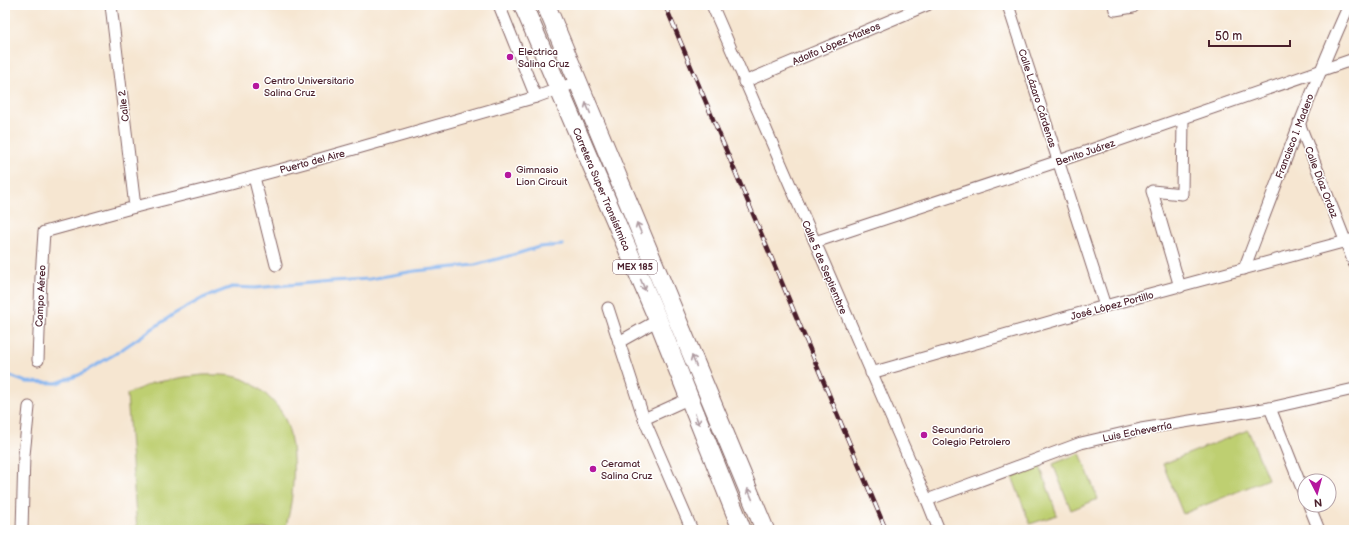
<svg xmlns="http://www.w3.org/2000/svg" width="1359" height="535" font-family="'Balsamiq Sans',sans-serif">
<rect width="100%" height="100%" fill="#fff"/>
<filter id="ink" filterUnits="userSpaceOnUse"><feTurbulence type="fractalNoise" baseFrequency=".025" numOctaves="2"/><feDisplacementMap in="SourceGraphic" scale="8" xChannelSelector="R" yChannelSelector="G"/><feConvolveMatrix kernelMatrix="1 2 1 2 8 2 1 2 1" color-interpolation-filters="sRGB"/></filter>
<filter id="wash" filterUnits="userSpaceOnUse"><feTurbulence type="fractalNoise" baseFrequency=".012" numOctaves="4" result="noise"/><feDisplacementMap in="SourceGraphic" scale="16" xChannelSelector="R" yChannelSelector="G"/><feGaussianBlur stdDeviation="0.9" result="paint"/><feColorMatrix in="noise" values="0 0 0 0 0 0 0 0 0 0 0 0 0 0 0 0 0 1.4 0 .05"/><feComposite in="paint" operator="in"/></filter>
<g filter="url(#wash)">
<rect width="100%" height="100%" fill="#f6e6d1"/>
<g fill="#becf71" stroke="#84774e">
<path d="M 203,375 C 216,375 231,374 243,379 C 257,385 271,398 280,410 C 299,438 295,499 285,529 L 137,530 L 127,394 L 152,383 L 185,377 Z"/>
<path d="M 1248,430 L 1268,479 L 1183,514 L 1163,464 Z"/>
<path d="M 1080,453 L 1098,499 L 1071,510 L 1053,464 Z"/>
<path d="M 1040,466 L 1057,515 L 1030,524 L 1012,476 Z"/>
</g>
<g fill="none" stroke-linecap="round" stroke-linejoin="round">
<path stroke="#85b5f0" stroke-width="3" d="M 5,374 L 26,382 L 57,383 L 79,375 L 115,354 L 174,314 L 203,298 L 232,287 L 255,288 L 332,281 L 370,279 L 415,271 L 475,265 L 516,254 L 539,247 L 563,245"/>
</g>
</g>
<g filter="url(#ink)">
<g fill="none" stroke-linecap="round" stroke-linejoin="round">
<defs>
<g id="street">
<path d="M 111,5 L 135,207"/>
<path d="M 499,5 L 536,97"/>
<path d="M 712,5 L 927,500 L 939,530"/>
<path d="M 1008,5 L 1105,306"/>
<path d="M 1114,5 L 1115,10 L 1133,7"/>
<path d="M 744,82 L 927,5"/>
<path d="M 1299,123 L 1354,263"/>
<path d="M 254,177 L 276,265"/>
<path d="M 815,242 L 1059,161 L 1354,59"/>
<path d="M 1244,269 C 1278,180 1310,92 1349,5"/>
<path d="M 1180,287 L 1152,191 L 1182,194 L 1183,118"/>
<path d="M 608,308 L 644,419 L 692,530"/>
<path d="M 619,342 L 658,320"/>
<path d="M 38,360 L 41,277 L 44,232 L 135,207 L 231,183 L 316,160 L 536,97 L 577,82"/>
<path d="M 871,373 L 1105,306 L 1354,239"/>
<path d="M 1270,408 L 1305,496"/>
<path d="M 644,419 L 688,399"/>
<path d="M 927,500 L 1081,443 L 1141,429 L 1270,408 L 1354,389"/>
<path d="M 1309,505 L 1319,530"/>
<path d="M 22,530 L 24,455 L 29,407"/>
</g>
<g id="primary">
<path d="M 523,5 L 658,320 L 742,530"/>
<path d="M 546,5 L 765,530"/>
</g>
</defs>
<use href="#street" stroke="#866565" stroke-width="13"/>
<use href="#primary" stroke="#866565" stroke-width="20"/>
<use href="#street" stroke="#fff" stroke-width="11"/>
<use href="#primary" stroke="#fff" stroke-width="18"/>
<defs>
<path id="rail" d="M 665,5 L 886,530"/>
</defs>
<use href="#rail" stroke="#4a1f2b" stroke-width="4.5"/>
<use href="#rail" stroke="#fff" stroke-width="3" stroke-dasharray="9" stroke-linecap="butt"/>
</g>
<defs><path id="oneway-shaft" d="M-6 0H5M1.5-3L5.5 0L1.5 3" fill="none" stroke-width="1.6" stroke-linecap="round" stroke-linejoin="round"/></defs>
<g stroke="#ae9aa0">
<use href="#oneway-shaft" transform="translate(588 108) rotate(-113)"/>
<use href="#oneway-shaft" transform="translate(639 228) rotate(-113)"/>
<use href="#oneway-shaft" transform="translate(643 285) rotate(67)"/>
<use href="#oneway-shaft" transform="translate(694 361) rotate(-113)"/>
<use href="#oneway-shaft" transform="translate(697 419) rotate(68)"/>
<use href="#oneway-shaft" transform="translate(750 494) rotate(-113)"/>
</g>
</g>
<g fill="#b5179e" stroke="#fff" stroke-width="1.5">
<circle cx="510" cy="57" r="4"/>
<circle cx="256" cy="86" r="4"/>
<circle cx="508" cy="175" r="4"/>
<circle cx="924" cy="435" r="4"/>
<circle cx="593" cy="469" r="4"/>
</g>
<g text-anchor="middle" stroke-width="3" stroke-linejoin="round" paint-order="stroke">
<rect fill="#fff" stroke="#80626b" stroke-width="1" x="613" y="260" width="44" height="14" rx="3"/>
<g font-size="9" font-weight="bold" fill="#4a1f2b">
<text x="635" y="270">MEX 185</text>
</g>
<g font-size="10" fill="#4a1f2b" stroke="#fff">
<text transform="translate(836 43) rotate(-23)" y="4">Adolfo López Mateos</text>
<text transform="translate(1038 98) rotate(72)" y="4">Calle Lázaro Cárdenas</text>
<text transform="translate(123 106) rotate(-97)" y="4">Calle 2</text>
<text transform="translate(1294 136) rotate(-69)" y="4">Francisco I. Madero</text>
<text transform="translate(1085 152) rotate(-19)" y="4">Benito Juárez</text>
<text transform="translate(312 161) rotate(-15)" y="4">Puerto del Aire</text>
<text transform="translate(1322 182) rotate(69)" y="4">Calle Díaz Ordaz</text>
<text transform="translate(602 189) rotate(67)" y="4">Carretera Super Transístmica</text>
<text transform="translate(825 267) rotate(67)" y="4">Calle 5 de Septiembre</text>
<text transform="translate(40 296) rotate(-87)" y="4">Campo Aéreo</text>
<text transform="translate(1112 305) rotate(-15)" y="4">José López Portillo</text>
<text transform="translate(1137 431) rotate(-11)" y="4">Luis Echeverría</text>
</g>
<g font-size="10" fill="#4a1f2b" stroke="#fff" text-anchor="start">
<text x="518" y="55">Electrica<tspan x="518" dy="12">Salina Cruz</tspan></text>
<text x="264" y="84">Centro Universitario<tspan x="264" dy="12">Salina Cruz</tspan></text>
<text x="516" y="173">Gimnasio<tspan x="516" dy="12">Lion Circuit</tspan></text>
<text x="932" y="433">Secundaria<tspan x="932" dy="12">Colegio Petrolero</tspan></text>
<text x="601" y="467">Ceramat<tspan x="601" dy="12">Salina Cruz</tspan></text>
</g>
</g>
<rect width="1359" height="535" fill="none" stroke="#fff" stroke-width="20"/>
<g transform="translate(1317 493) rotate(174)"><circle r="19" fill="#ffffff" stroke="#b7a5aa"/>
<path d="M0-3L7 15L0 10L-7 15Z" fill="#b5179e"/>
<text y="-6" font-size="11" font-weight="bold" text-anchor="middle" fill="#4a1f2b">N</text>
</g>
<path d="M1209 40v6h81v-6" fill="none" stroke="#4a1f2b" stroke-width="2"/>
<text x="1215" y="40" font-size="12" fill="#4a1f2b" stroke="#ffffff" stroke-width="3" paint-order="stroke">50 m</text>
</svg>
